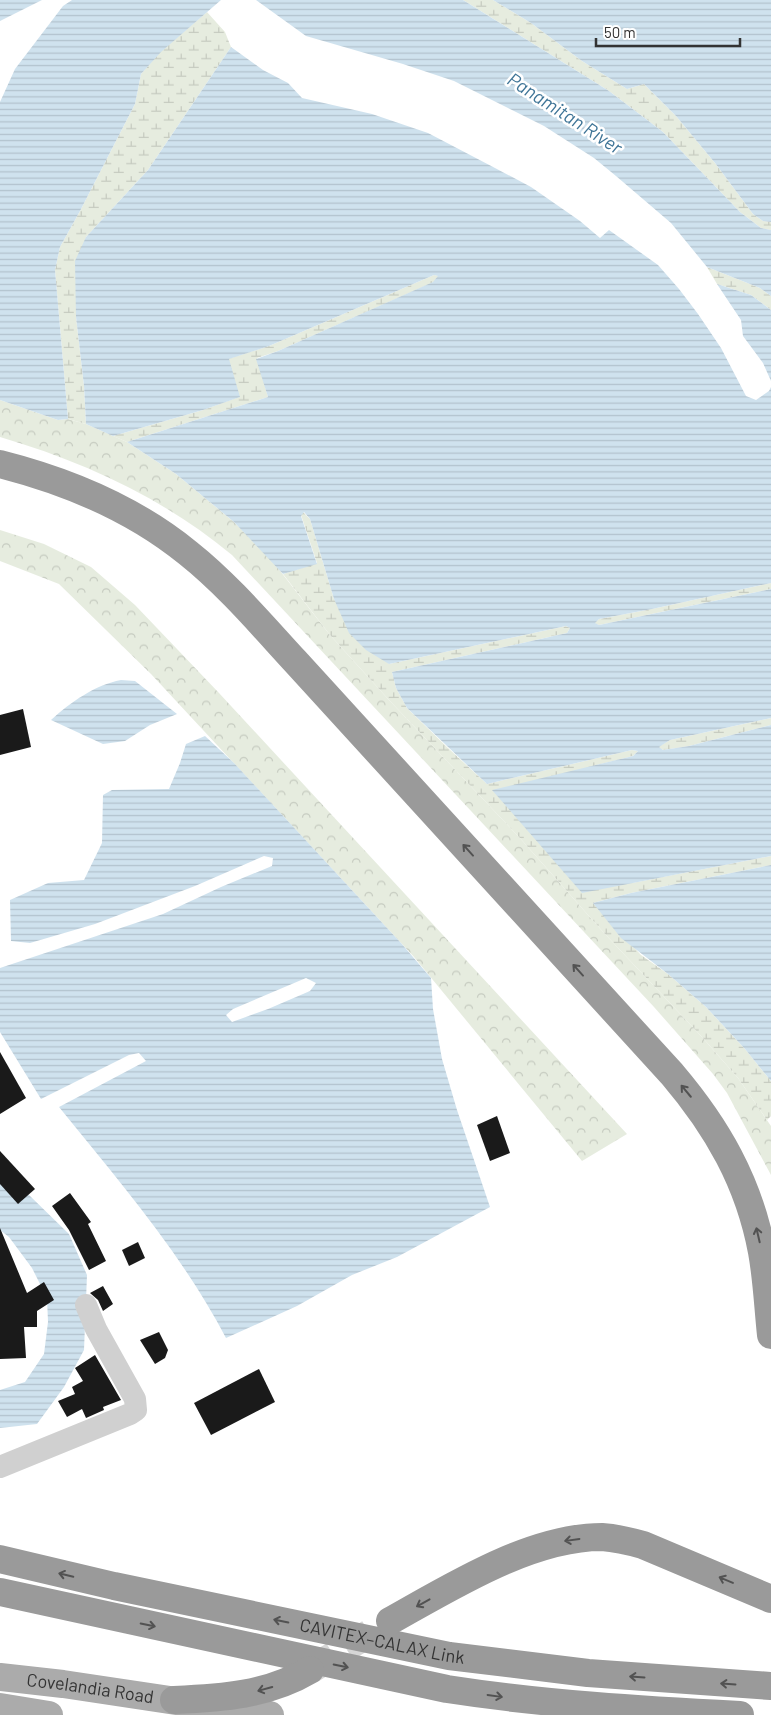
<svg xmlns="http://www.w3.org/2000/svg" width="771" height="1715" font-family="Barlow,sans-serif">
<defs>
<pattern id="forest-crowns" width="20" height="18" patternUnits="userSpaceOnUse" patternTransform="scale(1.25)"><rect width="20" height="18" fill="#e6ecdf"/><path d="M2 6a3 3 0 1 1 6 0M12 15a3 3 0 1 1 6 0" fill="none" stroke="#c6cbc0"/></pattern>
<pattern id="wetland-marsh" width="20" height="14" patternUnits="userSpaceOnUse" patternTransform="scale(1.25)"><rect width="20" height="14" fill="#e6ecdf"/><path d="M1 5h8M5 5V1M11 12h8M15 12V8" fill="none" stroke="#c6cbc0"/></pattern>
<pattern id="water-rules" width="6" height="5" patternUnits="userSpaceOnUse" patternTransform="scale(1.25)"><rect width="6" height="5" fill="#cfe2ee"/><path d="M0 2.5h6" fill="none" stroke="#b2c2cd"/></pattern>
</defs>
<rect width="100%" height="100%" fill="#fff"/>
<g fill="url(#forest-crowns)">
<path d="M 0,400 L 58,420 L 68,419 L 86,424 L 127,442 L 176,474 L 234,522 L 274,563 L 330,635 L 389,700 L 519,837 L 604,933 L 702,1037 L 738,1078 L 771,1126 L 771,1175 L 727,1093 L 713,1074 L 654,1007 L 232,555 C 163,498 85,462 0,437 Z"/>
<path d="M 0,530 L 44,544 L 91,567 L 135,605 L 219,693 L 627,1134 L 582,1161 L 414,957 L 151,674 L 59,584 L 0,561 Z"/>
</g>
<g fill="url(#wetland-marsh)">
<path d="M 463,0 L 493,0 L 531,23 L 582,61 L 627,89 L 644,84 L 676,116 L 715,163 L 753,214 L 763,221 L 771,222 L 771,230 L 761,228 L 740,212 L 663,132 L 609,91 Z"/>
<path d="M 207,12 L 225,32 L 231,47 L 148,170 L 86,237 L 76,317 L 84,386 L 86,424 L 68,419 L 55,270 L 60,247 L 80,211 L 135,104 L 141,74 L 160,52 Z"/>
<path d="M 707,267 L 760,288 L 771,296 L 771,310 L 751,295 L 717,284 Z"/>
<path d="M 434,275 L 439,276 L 434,282 L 278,351 L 257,358 L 268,397 L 127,442 L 113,436 L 203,410 L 239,397 L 228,359 L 269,346 Z"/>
<path d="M 303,512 L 310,519 L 334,599 L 389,664 L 566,626 L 570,628 L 567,633 L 392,672 L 396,688 L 407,708 L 448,748 L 487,784 L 632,750 L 638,751 L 633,756 L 593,766 L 632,883 L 771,856 L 771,865 L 631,893 L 593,903 L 641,955 L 668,974 L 706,1007 L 745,1049 L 771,1081 L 771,1116 L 767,1120 L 738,1078 L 702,1037 L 604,933 L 519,837 L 389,700 L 330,635 L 283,574 L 317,563 L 301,515 Z"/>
<path d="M 771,583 L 771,589 L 599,625 L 594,623 L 599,619 L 652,609 Z"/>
<path d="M 771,718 L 771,725 L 689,746 L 663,750 L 658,747 L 670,740 Z"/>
</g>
<g fill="url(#water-rules)" fill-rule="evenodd">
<path d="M 0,0 L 42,0 L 0,21 Z"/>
<path d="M 72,0 L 221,0 L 161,52 L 141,74 L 135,104 L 80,211 L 60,247 L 55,270 L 68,419 L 58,420 L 0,400 L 0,102 L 15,69 L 63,6 Z"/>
<path d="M 256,0 L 463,0 L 609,91 L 663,132 L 740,212 L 761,228 L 771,230 L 771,296 L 760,288 L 707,267 L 671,223 L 616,176 L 594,158 L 544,126 L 454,81 L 403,64 L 306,36 Z"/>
<path d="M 493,0 L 771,0 L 771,222 L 763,221 L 753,214 L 715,163 L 676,116 L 644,84 L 627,89 L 582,61 L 531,23 Z"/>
<path d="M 231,47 L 263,70 L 288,83 L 302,98 L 372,114 L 428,133 L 495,168 L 531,187 L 580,221 L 600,238 L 609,230 L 658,265 L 679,289 L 698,314 L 721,348 L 746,396 L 756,400 L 769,391 L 771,387 L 771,583 L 652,609 L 599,619 L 595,623 L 599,625 L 771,589 L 771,718 L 670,740 L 659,747 L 663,750 L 689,746 L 771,725 L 771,856 L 582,893 L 492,790 L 633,756 L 638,751 L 632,750 L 487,784 L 407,708 L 396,688 L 392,672 L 567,633 L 570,628 L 566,626 L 389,664 L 366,650 L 349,633 L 334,599 L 310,519 L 304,512 L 301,516 L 317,564 L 283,574 L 234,522 L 176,474 L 127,442 L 268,397 L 256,359 L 278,351 L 433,282 L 438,276 L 434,275 L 269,346 L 229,359 L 240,397 L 203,410 L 113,436 L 86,424 L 84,386 L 76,317 L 75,261 L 86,237 L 148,170 Z"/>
<path d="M 717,284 L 751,295 L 771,310 L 771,381 L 763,363 L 743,336 L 741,320 Z"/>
<path d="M 121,680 L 135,681 L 177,714 L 150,725 L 125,741 L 103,744 L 51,720 C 71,702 95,685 121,680 Z"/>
<path d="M 205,736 L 234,763 L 401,943 L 431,978 L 433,1009 L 442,1059 L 457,1110 L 490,1207 L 397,1257 L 352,1275 L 297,1306 L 226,1338 C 182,1254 119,1181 59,1107 L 146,1061 L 139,1053 L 129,1055 L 41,1099 L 0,1032 L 0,968 L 163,914 L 221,887 L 272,866 L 273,858 L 264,856 L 195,886 L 95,924 L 30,943 L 11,941 L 10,900 L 48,883 L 84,880 L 102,843 L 103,795 L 112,790 L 169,789 L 180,763 L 186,744 ZM 306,978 L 316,983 L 310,991 L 268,1009 L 232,1022 L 226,1015 L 233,1009 Z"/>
<path d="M 771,865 L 771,1081 L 745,1049 L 706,1007 L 668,974 L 621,938 L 593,903 L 631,893 Z"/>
<path d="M 0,1184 L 29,1195 L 69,1234 L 87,1275 L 84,1350 L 64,1387 L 37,1424 L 0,1428 L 0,1390 L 25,1382 L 44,1354 L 48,1322 L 47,1298 L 32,1268 L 9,1237 L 0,1230 Z"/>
</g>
<g fill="#1a1a1a">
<path d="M 23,709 L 31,747 L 0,755 L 0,715 Z"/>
<path d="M 0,1052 L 26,1098 L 0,1114 Z"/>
<path d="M 497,1116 L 510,1153 L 490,1161 L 477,1125 Z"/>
<path d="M 0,1151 L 35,1189 L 18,1204 L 0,1184 Z"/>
<path d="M 70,1193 L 91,1222 L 88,1224 L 106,1261 L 89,1270 L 69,1230 L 52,1206 Z"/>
<path d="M 0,1228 L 27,1293 L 44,1282 L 54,1300 L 37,1311 L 37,1327 L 24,1327 L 26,1358 L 0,1359 Z"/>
<path d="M 138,1242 L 145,1258 L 129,1266 L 122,1250 Z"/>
<path d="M 103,1286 L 113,1304 L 103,1311 L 98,1300 L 90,1293 Z"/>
<path d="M 159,1332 L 168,1350 L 165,1358 L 155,1364 L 140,1340 Z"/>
<path d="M 95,1355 L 121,1400 L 103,1407 L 104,1410 L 86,1418 L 82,1409 L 67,1417 L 58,1401 L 75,1394 L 72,1387 L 83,1381 L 75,1368 Z"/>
<path d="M 259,1369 L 275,1402 L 211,1435 L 194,1403 Z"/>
</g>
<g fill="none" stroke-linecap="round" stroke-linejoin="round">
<path stroke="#d6d6d6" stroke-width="28" stroke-dasharray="28 14" stroke-linecap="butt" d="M 310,1670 L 378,1628"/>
<path stroke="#d0d0d0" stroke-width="22" d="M 0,1467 L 130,1414 L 136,1410 L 135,1399 L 96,1329 L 86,1305"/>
<g stroke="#ababab" stroke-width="28">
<path id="s1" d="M 0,1677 L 63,1684 L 270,1715"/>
<path d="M 0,1707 L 49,1715"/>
</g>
<g stroke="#9a9a9a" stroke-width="28">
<path d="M 0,464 C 67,481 134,509 188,553 C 227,584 261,624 295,661 L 672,1074 C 717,1127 749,1182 762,1252 C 767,1279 768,1307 771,1335"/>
<path id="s2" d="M 0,1559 L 114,1586 L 449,1656 L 588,1673 L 771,1686"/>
<path d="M 0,1592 L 447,1689 C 544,1704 642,1710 740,1715"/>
<path d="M 390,1621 C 451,1587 530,1537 602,1537 C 616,1538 629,1541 643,1545 L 771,1599"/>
<path d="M 174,1700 C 222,1698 268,1695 310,1670"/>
</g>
</g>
<defs><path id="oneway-shaft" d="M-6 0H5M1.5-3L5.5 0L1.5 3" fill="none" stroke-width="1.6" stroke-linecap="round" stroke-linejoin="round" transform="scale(1.25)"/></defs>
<g stroke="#525252">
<use href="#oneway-shaft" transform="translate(468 850) rotate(-132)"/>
<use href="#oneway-shaft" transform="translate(578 970) rotate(-132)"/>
<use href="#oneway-shaft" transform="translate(686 1091) rotate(-130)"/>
<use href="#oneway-shaft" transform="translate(758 1235) rotate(-103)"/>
<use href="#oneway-shaft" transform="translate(572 1540) rotate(172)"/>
<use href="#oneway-shaft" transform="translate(66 1575) rotate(-167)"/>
<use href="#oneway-shaft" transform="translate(726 1580) rotate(-157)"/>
<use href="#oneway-shaft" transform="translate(423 1603) rotate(151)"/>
<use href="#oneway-shaft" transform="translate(281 1621) rotate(-168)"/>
<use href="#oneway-shaft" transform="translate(148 1625) rotate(12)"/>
<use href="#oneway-shaft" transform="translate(341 1666) rotate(12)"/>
<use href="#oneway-shaft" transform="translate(637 1677) rotate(-176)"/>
<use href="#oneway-shaft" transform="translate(728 1684) rotate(-176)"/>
<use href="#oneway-shaft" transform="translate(265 1689) rotate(165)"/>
<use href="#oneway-shaft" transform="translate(495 1696) rotate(8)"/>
</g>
<g text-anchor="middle" stroke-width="5" stroke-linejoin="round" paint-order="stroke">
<g font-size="18" fill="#333" stroke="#fff">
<text dy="6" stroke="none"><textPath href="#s2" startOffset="391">CAVITEX–CALAX Link</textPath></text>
<text dy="6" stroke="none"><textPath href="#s1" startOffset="91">Covelandia Road</textPath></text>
</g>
<g font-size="19" font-style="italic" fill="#3f7597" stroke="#fff">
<text transform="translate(565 113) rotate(33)" y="7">Panamitan River</text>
</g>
</g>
<path d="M596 38v8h144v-8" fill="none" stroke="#333333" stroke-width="2.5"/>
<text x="604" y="38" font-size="15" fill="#333333" stroke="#ffffff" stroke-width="4" paint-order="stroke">50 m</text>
</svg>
